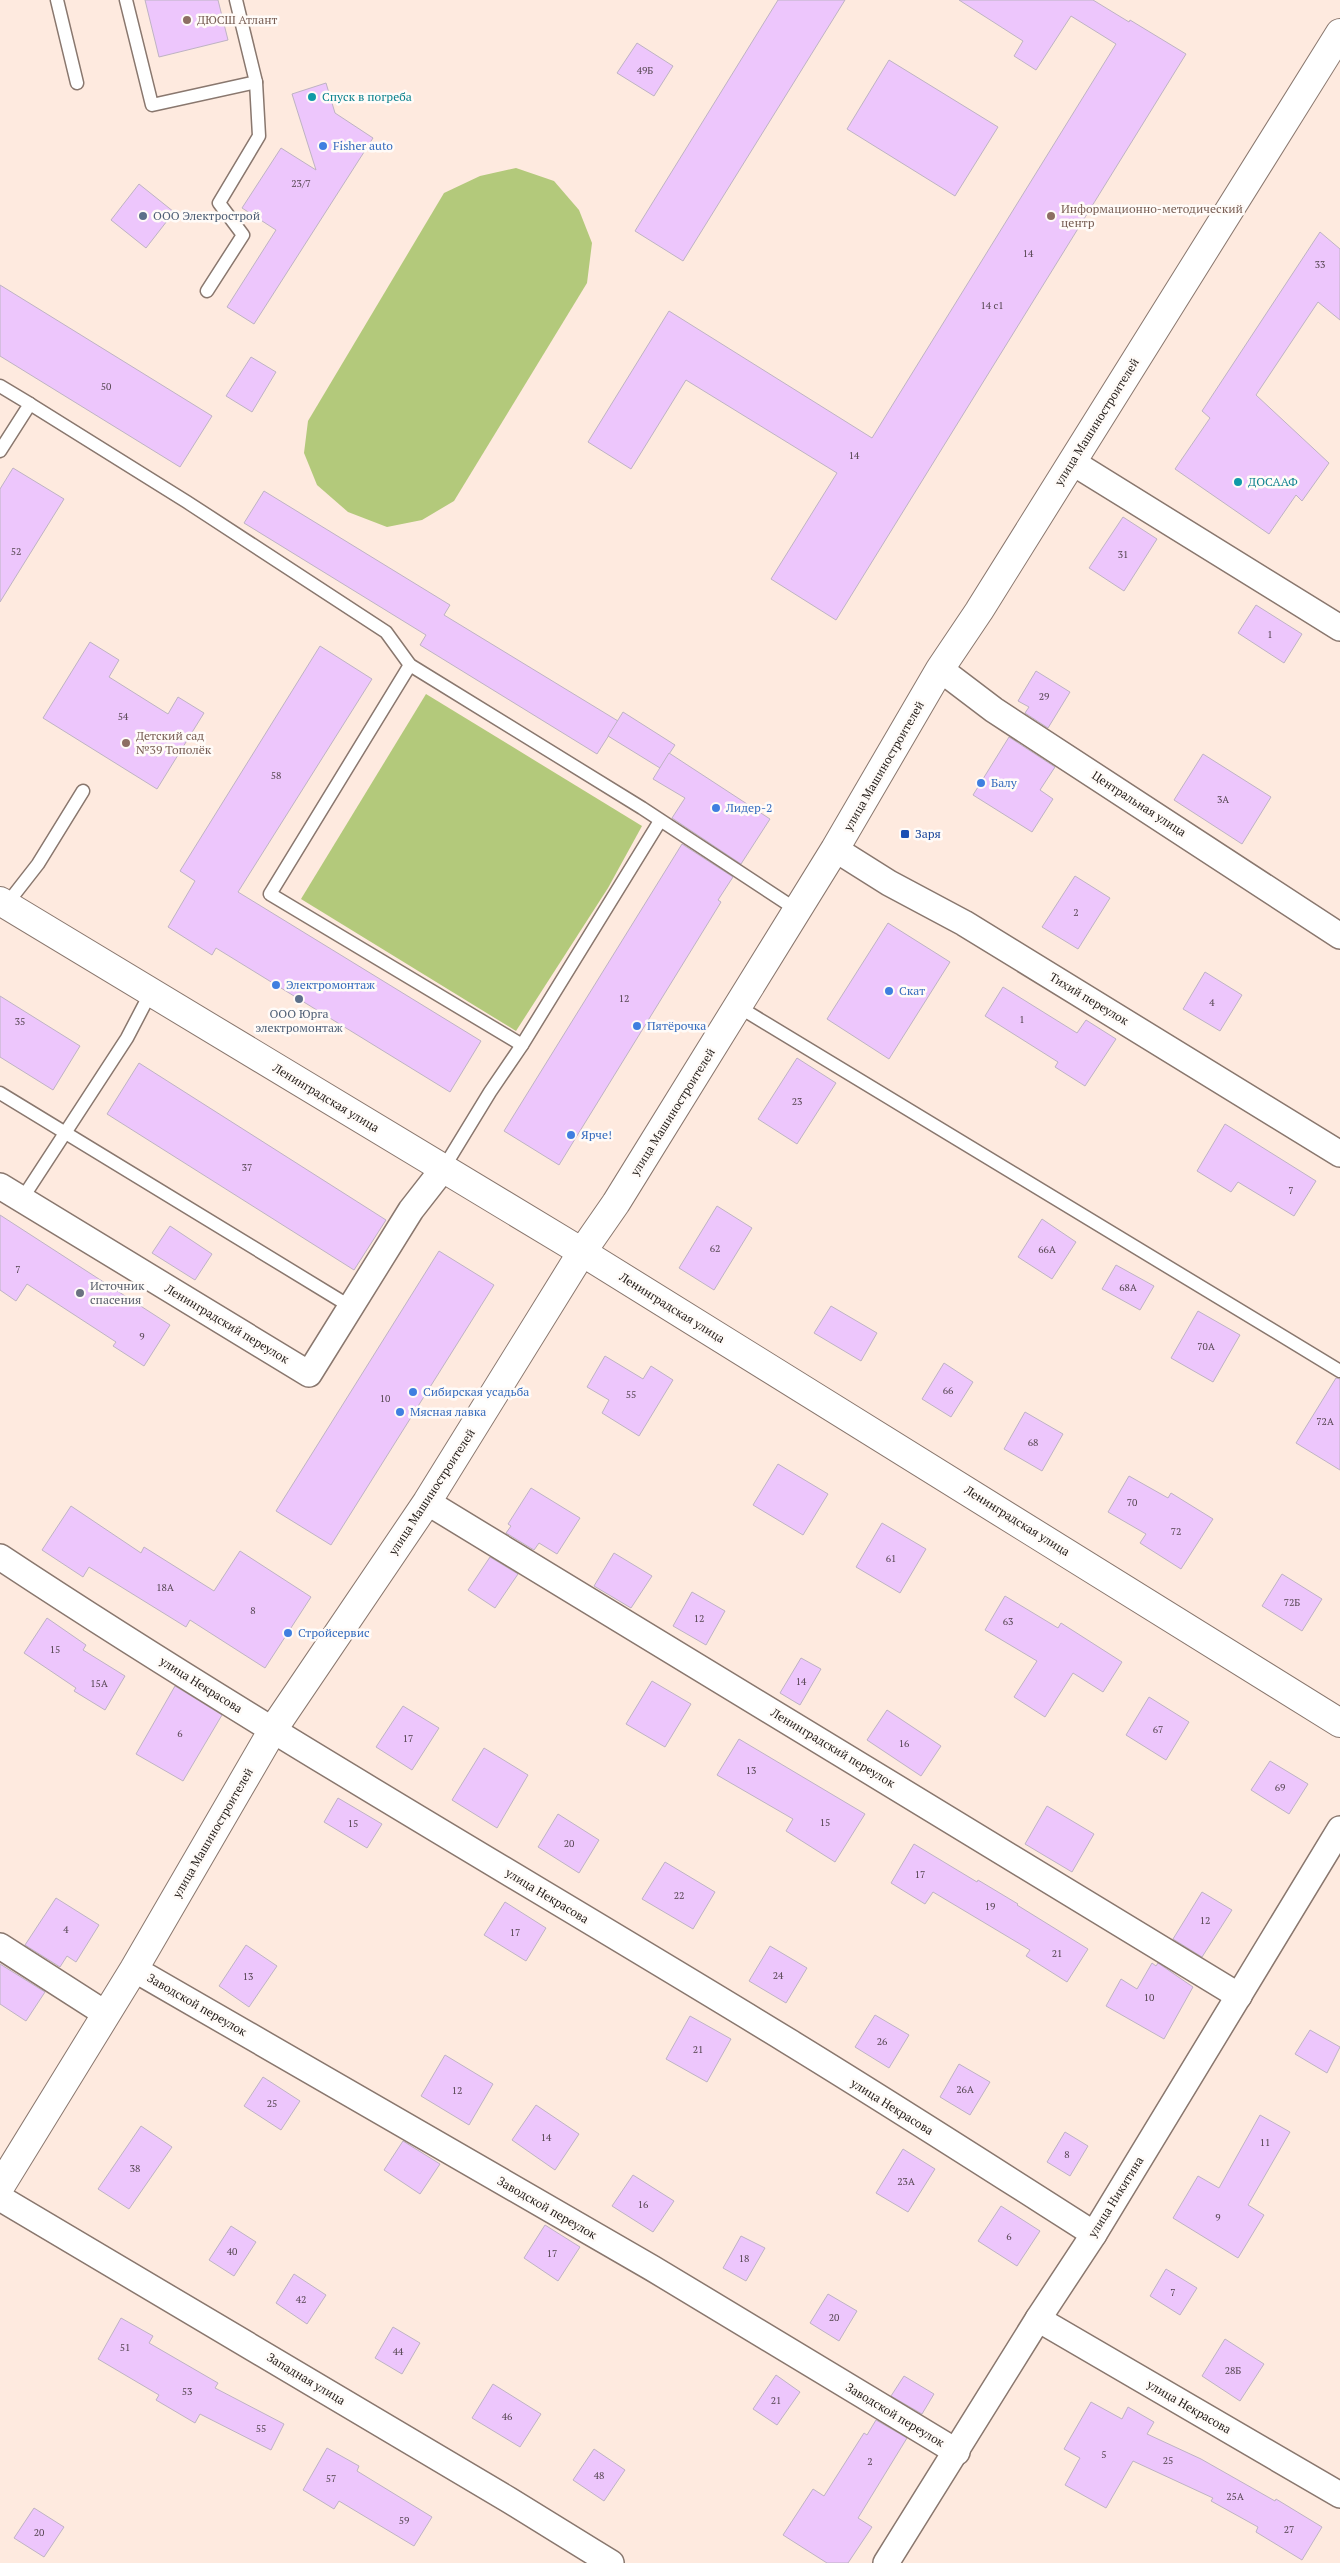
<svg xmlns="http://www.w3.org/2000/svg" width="1340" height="2563" font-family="'PT Serif',serif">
<rect width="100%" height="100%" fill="#feeadf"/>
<g fill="#b3c97b">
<path d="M 516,168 L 554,181 L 579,210 L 592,243 L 587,283 L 454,501 L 422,520 L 387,527 L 348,512 L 317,485 L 304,453 L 308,421 L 444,193 L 480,176 Z"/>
<path d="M 426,694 L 642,826 L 608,888 L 516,1031 L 301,899 Z"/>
</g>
<g fill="#edc6fc" stroke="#beb3c3">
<path d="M 145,0 L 218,0 L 228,40 L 159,57 Z"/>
<path d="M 778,0 L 845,0 L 683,261 L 635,231 Z"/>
<path d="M 959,0 L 1093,0 L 1129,22 L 1130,20 L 1186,54 L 836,620 L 771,579 L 837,473 L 686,380 L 631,469 L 588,442 L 669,311 L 872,438 L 1116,44 L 1071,16 L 1036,70 L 1014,56 L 1023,41 Z"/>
<path d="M 637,43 L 673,66 L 654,96 L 617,73 Z"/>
<path d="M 889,60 L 998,127 L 955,196 L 847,129 Z"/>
<path d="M 326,83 L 335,113 L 373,138 L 254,324 L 227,307 L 276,230 L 242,208 L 281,148 L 316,170 L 292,94 Z"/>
<path d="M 139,184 L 174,212 L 146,248 L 111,220 Z"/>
<path d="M 1320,232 L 1340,249 L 1340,320 L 1318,302 L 1256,395 L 1329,463 L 1302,501 L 1296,495 L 1269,534 L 1175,469 L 1210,418 L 1202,411 Z"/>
<path d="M 0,285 L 212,416 L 180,467 L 0,356 Z"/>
<path d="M 251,357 L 276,372 L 252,412 L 226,396 Z"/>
<path d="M 13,468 L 64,499 L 0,602 L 0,489 Z"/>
<path d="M 264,491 L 450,605 L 444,615 L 618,721 L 597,754 L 420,645 L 426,635 L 244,523 Z"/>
<path d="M 1123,517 L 1157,539 L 1124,591 L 1089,568 Z"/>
<path d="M 1256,605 L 1302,634 L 1284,663 L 1238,633 Z"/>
<path d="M 90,642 L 119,660 L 109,677 L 168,714 L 178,697 L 204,713 L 157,789 L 43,718 Z"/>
<path d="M 320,646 L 372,679 L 238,892 L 481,1041 L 450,1092 L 216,948 L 212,955 L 168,927 L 195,881 L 180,871 Z"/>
<path d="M 1036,671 L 1070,692 L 1048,728 L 1025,713 L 1029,707 L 1018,701 Z"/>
<path d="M 623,712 L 675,745 L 660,768 L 608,736 Z"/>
<path d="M 1009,737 L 1055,767 L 1040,790 L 1053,799 L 1032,832 L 973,795 Z"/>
<path d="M 669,753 L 770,819 L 741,864 L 672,818 L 685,798 L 653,779 Z"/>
<path d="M 1203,754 L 1271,797 L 1242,844 L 1174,800 Z"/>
<path d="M 682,844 L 733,877 L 718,900 L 721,902 L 559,1165 L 504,1131 Z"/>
<path d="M 1075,876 L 1110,898 L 1078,949 L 1042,927 Z"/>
<path d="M 888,923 L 950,962 L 889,1059 L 827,1019 Z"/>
<path d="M 1205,972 L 1242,995 L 1220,1031 L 1183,1009 Z"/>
<path d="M 1003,987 L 1077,1033 L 1086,1020 L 1116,1039 L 1085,1086 L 1055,1067 L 1058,1062 L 985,1016 Z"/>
<path d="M 0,996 L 80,1046 L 53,1090 L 0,1057 Z"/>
<path d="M 797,1058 L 836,1083 L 797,1144 L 758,1119 Z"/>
<path d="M 139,1063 L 386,1220 L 354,1270 L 107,1114 Z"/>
<path d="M 1225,1124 L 1316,1181 L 1294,1216 L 1238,1182 L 1231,1192 L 1197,1171 Z"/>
<path d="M 717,1206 L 752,1228 L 714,1290 L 679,1268 Z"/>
<path d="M 0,1215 L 170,1325 L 144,1366 L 113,1346 L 116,1342 L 27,1284 L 16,1301 L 0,1290 Z"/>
<path d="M 1042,1219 L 1076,1242 L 1052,1279 L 1018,1257 Z"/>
<path d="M 170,1226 L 212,1254 L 195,1280 L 152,1253 Z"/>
<path d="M 439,1251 L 494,1285 L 331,1545 L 276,1511 Z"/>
<path d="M 1116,1265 L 1154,1286 L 1140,1310 L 1102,1289 Z"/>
<path d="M 831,1306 L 877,1333 L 861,1361 L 814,1333 Z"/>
<path d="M 1198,1311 L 1240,1335 L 1213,1382 L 1171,1358 Z"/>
<path d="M 605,1356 L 643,1379 L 651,1366 L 673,1380 L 639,1436 L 602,1413 L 609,1400 L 587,1387 Z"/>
<path d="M 944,1363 L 973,1382 L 951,1417 L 922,1399 Z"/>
<path d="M 1336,1378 L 1340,1379 L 1340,1470 L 1296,1443 Z"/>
<path d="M 1025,1412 L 1063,1434 L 1042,1471 L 1004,1449 Z"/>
<path d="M 778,1464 L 828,1494 L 803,1535 L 753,1505 Z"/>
<path d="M 1129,1476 L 1168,1498 L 1171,1493 L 1213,1519 L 1181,1569 L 1140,1543 L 1146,1534 L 1108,1512 Z"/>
<path d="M 531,1488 L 580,1518 L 557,1554 L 539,1543 L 534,1550 L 506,1533 L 511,1526 L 508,1524 Z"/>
<path d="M 71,1506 L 141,1553 L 144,1547 L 214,1591 L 240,1551 L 311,1597 L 265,1668 L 190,1620 L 186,1627 L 89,1567 L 83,1577 L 42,1550 Z"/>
<path d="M 882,1523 L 926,1549 L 900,1593 L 856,1567 Z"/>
<path d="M 614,1553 L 652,1576 L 631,1608 L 594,1586 Z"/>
<path d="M 490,1557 L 518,1574 L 495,1608 L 468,1590 Z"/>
<path d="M 1282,1574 L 1322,1599 L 1302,1631 L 1262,1606 Z"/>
<path d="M 692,1592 L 725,1611 L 706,1645 L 673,1626 Z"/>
<path d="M 1005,1596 L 1058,1628 L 1061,1623 L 1122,1662 L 1103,1692 L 1073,1673 L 1045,1717 L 1014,1697 L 1037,1661 L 985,1630 Z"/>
<path d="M 47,1618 L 86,1645 L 83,1650 L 125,1676 L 105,1710 L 74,1691 L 76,1688 L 24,1653 Z"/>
<path d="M 801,1658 L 821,1669 L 800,1705 L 780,1693 Z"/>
<path d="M 652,1681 L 691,1704 L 665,1747 L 626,1724 Z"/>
<path d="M 175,1686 L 222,1715 L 183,1781 L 136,1754 Z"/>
<path d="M 1149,1697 L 1189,1722 L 1166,1760 L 1126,1735 Z"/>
<path d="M 403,1706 L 439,1728 L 412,1770 L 376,1747 Z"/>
<path d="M 887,1710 L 941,1746 L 921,1776 L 867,1740 Z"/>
<path d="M 739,1739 L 865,1814 L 835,1862 L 786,1831 L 793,1819 L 717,1775 Z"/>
<path d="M 484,1748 L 528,1775 L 497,1828 L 452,1800 Z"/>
<path d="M 1270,1761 L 1308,1784 L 1289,1814 L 1251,1790 Z"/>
<path d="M 338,1798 L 382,1824 L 367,1848 L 324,1822 Z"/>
<path d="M 1047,1806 L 1094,1834 L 1072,1872 L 1025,1844 Z"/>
<path d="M 558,1814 L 599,1840 L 579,1873 L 538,1847 Z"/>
<path d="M 914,1844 L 977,1882 L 978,1880 L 1018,1904 L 1017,1905 L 1088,1949 L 1067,1982 L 1026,1956 L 1030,1950 L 933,1892 L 925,1904 L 891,1883 Z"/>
<path d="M 665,1862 L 715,1892 L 693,1929 L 642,1899 Z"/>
<path d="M 1202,1892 L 1232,1910 L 1202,1957 L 1173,1939 Z"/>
<path d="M 56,1898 L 99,1925 L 76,1962 L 67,1956 L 60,1967 L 25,1945 Z"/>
<path d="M 505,1902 L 546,1928 L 526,1961 L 484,1935 Z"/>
<path d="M 246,1945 L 277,1966 L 249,2007 L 219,1986 Z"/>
<path d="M 770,1946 L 807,1968 L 786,2003 L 749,1981 Z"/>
<path d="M 1152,1963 L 1156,1966 L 1158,1963 L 1193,1987 L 1164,2039 L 1106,2006 L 1121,1979 L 1137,1989 Z"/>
<path d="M 0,1964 L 45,1992 L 26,2021 L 0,2004 Z"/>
<path d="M 875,2015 L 909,2035 L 889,2068 L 855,2047 Z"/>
<path d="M 690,2016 L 731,2039 L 707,2082 L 666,2059 Z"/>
<path d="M 1310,2030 L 1340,2047 L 1327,2073 L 1295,2054 Z"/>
<path d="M 445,2055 L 493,2084 L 469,2125 L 421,2096 Z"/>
<path d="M 959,2064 L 990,2082 L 970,2115 L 940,2097 Z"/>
<path d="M 263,2077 L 300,2101 L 281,2130 L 244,2106 Z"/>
<path d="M 536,2105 L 579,2134 L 555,2170 L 512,2140 Z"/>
<path d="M 1260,2115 L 1290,2132 L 1248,2205 L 1264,2215 L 1238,2258 L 1173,2218 L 1198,2176 L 1219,2188 Z"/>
<path d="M 141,2126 L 172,2147 L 129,2209 L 98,2189 Z"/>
<path d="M 1065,2132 L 1088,2146 L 1070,2176 L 1047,2162 Z"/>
<path d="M 403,2141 L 440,2164 L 420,2194 L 384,2170 Z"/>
<path d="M 903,2149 L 935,2169 L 908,2212 L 876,2193 Z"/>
<path d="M 633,2175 L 674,2201 L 653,2232 L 612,2206 Z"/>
<path d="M 1001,2206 L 1040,2231 L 1017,2266 L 978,2241 Z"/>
<path d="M 545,2225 L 580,2247 L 558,2281 L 524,2258 Z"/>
<path d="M 231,2226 L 256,2242 L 234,2276 L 209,2260 Z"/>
<path d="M 741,2236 L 765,2248 L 746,2281 L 723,2268 Z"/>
<path d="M 1166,2269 L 1197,2288 L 1180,2315 L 1150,2296 Z"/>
<path d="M 294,2274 L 326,2295 L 307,2324 L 276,2303 Z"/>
<path d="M 828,2294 L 857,2311 L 839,2341 L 810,2323 Z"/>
<path d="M 121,2318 L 153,2336 L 149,2343 L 218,2383 L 215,2388 L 284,2424 L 271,2450 L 200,2414 L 195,2423 L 156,2400 L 159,2395 L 98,2359 Z"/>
<path d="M 393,2327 L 420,2343 L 402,2374 L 375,2358 Z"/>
<path d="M 1225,2339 L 1264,2364 L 1240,2401 L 1202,2376 Z"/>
<path d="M 776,2375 L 800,2392 L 777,2425 L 753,2409 Z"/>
<path d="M 904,2376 L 934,2394 L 922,2414 L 891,2396 Z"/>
<path d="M 493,2384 L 541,2414 L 520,2447 L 472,2418 Z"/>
<path d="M 1091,2402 L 1122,2419 L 1128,2407 L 1154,2422 L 1147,2434 L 1201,2459 L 1275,2501 L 1276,2499 L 1322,2527 L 1302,2560 L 1256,2532 L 1258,2527 L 1211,2501 L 1213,2498 L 1133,2461 L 1106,2508 L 1065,2485 L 1080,2458 L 1064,2449 Z"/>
<path d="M 876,2420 L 907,2438 L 858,2518 L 872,2527 L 848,2563 L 827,2563 L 783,2535 L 813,2489 L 824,2496 L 864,2433 L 867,2435 Z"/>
<path d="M 327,2448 L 359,2466 L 357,2471 L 432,2517 L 414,2546 L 339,2501 L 334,2509 L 303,2490 Z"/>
<path d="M 594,2449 L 625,2470 L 604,2501 L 573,2480 Z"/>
<path d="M 34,2508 L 64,2527 L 44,2557 L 14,2538 Z"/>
</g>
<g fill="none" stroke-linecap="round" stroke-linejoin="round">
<defs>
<g id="lane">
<path d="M 57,0 L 77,83"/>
<path d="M 126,0 L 152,105 L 256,82 L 236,0"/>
<path d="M 207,291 L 243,235 L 219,203 L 259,136 L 256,82"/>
<path d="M 0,386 L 30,404 L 0,451"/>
<path d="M 30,404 L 187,502 L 386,632 L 410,665 L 642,808 L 797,910"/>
<path d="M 410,665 L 270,894 L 522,1045"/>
<path d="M 6,905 L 38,864 L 83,791"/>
<path d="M 739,1007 L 1340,1371"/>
<path d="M 0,1093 L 351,1307"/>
<path d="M 443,1169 L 490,1092 L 522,1045 L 660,821"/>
<path d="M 22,1199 L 127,1038 L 151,992"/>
</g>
<g id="street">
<path d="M 1072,462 L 1340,628"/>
<path d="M 940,669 L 994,710 L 1340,936"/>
<path d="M 835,849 L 889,883 L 964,923 L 1340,1154"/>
<path d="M 0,1186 L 309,1374 L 411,1210 L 443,1169"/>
<path d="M 427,1502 L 1239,1996"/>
<path d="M 0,1557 C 257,1727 525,1880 788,2041 C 891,2104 992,2169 1094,2234"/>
<path d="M 0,1946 L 106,2014"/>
<path d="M 134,1969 L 652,2268 L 957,2452"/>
<path d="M 0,2198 L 509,2500 L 611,2563"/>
<path d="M 1038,2319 L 1340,2495"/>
<path d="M 886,2563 L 1038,2319 L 1094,2234 L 1340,1829"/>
</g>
<g id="secondary">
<path d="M 0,901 L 582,1252 L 1340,1723"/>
<path d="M 0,2187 L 134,1969 L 274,1728 L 427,1502 L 582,1252 L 616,1203 L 835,849 L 940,669 L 979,611 L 1340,33"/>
</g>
</defs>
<use href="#lane" stroke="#89776e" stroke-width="15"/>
<use href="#street" stroke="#89776e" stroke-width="28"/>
<use href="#secondary" stroke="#89776e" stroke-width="30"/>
<use href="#lane" stroke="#fff" stroke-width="12"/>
<use href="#street" stroke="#fff" stroke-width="25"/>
<use href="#secondary" stroke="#fff" stroke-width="28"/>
</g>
<g fill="#8d6e63" stroke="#fffbf8" stroke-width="2">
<circle cx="187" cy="20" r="5"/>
<circle cx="1051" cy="216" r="5"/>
<circle cx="126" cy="743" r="5"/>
</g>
<g fill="#0f9aa8" stroke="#fffbf8" stroke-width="2">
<circle cx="312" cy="97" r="5"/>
<circle cx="1238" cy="482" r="5"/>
</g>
<g fill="#3f7fe0" stroke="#fffbf8" stroke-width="2">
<circle cx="323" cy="146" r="5"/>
<circle cx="981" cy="783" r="5"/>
<circle cx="716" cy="808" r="5"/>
<circle cx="276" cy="985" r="5"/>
<circle cx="889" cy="991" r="5"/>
<circle cx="637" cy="1026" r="5"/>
<circle cx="571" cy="1135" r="5"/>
<circle cx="413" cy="1392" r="5"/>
<circle cx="400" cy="1412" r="5"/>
<circle cx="288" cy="1633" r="5"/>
</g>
<g fill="#5c6f8a" stroke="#fffbf8" stroke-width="2">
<circle cx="143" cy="216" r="5"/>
<circle cx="299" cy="999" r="5"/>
</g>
<rect fill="#1a4fb4" stroke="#fffbf8" stroke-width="2" x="900" y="829" width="10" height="10" rx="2.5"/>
<circle fill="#6b7280" stroke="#fffbf8" stroke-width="2" cx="80" cy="1293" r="5"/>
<g text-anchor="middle" stroke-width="5" stroke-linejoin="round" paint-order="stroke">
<g font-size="10" fill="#554650">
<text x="645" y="74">49Б</text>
<text x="301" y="187">23/7</text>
<text x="1028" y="257">14</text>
<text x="1320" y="268">33</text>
<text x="992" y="309">14 с1</text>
<text x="106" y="390">50</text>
<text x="854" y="459">14</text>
<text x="16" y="555">52</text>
<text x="1123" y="558">31</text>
<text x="1270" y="638">1</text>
<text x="1044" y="700">29</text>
<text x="123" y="720">54</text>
<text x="276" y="779">58</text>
<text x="1223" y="803">3А</text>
<text x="1076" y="916">2</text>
<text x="624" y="1002">12</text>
<text x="1212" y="1006">4</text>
<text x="1022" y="1023">1</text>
<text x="20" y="1025">35</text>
<text x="797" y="1105">23</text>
<text x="247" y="1171">37</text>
<text x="1291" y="1194">7</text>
<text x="715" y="1252">62</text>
<text x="1047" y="1253">66А</text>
<text x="18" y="1273">7</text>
<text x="1128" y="1291">68А</text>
<text x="142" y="1340">9</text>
<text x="1206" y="1350">70А</text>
<text x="948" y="1394">66</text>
<text x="631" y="1398">55</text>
<text x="385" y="1402">10</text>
<text x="1325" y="1425">72А</text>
<text x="1033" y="1446">68</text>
<text x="1132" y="1506">70</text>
<text x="1176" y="1535">72</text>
<text x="891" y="1562">61</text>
<text x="165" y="1591">18А</text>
<text x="1292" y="1606">72Б</text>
<text x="253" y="1614">8</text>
<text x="699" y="1622">12</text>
<text x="1008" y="1625">63</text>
<text x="55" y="1653">15</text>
<text x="801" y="1685">14</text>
<text x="99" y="1687">15А</text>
<text x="1158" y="1733">67</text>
<text x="180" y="1737">6</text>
<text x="408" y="1742">17</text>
<text x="904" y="1747">16</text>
<text x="751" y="1774">13</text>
<text x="1280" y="1791">69</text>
<text x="825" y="1826">15</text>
<text x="353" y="1827">15</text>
<text x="569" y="1847">20</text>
<text x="920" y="1878">17</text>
<text x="679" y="1899">22</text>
<text x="990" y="1910">19</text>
<text x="1205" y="1924">12</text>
<text x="66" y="1933">4</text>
<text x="515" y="1936">17</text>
<text x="1057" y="1957">21</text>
<text x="778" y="1979">24</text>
<text x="248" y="1980">13</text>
<text x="1149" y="2001">10</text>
<text x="882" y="2045">26</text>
<text x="698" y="2053">21</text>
<text x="965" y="2093">26А</text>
<text x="457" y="2094">12</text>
<text x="272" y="2107">25</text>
<text x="546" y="2141">14</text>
<text x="1265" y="2146">11</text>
<text x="1067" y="2158">8</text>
<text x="135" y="2172">38</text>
<text x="906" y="2185">23А</text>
<text x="643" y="2208">16</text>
<text x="1218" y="2221">9</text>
<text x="1009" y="2240">6</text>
<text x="232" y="2255">40</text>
<text x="552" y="2257">17</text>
<text x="744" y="2262">18</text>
<text x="1173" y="2296">7</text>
<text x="301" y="2303">42</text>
<text x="834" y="2321">20</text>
<text x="125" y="2351">51</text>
<text x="398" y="2355">44</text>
<text x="1233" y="2374">28Б</text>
<text x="187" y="2395">53</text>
<text x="776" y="2404">21</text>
<text x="507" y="2420">46</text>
<text x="261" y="2432">55</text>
<text x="1104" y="2458">5</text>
<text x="1168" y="2464">25</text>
<text x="870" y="2465">2</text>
<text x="599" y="2479">48</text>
<text x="331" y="2482">57</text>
<text x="1235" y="2500">25А</text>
<text x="404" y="2524">59</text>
<text x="1289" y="2533">27</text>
<text x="39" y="2536">20</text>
</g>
<g font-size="12" fill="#785e54" stroke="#fffbf8" text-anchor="start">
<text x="197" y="24">ДЮСШ Атлант</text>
<text x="1061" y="213">Информационно-методический<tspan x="1061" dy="14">центр</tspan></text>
<text x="136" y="740">Детский сад<tspan x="136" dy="14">№39 Тополёк</tspan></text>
</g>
<g font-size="12" fill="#0d838f" stroke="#fffbf8" text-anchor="start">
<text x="322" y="101">Спуск в погреба</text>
<text x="1248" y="486">ДОСААФ</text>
</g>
<g font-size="12" fill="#366cbe" stroke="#fffbf8" text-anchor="start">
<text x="333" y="150">Fisher auto</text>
<text x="991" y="787">Балу</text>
<text x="726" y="812">Лидер-2</text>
<text x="286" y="989">Электромонтаж</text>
<text x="899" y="995">Скат</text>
<text x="647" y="1030">Пятёрочка</text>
<text x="581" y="1139">Ярче!</text>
<text x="423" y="1396">Сибирская усадьба</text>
<text x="410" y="1416">Мясная лавка</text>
<text x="298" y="1637">Стройсервис</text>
</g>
<g font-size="12" fill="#4e5e75" stroke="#fffbf8" text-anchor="start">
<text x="153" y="220">ООО Электрострой</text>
<text x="299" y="1018" text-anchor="middle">ООО Юрга<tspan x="299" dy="14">электромонтаж</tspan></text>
</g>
<g font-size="12" fill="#221b17" stroke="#fffbf8">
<text transform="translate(1097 422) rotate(-58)" y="4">улица Машиностроителей</text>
<text transform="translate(884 766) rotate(-60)" y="4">улица Машиностроителей</text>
<text transform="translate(1139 804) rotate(33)" y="4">Центральная улица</text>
<text transform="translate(1089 999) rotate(31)" y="4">Тихий переулок</text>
<text transform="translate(326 1098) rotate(31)" y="4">Ленинградская улица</text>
<text transform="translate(673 1112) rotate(-58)" y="4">улица Машиностроителей</text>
<text transform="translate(672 1308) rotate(32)" y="4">Ленинградская улица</text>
<text transform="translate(227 1324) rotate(31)" y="4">Ленинградский переулок</text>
<text transform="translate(432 1492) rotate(-57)" y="4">улица Машиностроителей</text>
<text transform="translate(1017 1521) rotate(32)" y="4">Ленинградская улица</text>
<text transform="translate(201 1685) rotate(32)" y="4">улица Некрасова</text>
<text transform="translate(833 1748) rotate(31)" y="4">Ленинградский переулок</text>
<text transform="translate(213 1833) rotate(-60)" y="4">улица Машиностроителей</text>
<text transform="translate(547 1896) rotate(31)" y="4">улица Некрасова</text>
<text transform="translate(197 2005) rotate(30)" y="4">Заводской переулок</text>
<text transform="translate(892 2107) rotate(32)" y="4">улица Некрасова</text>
<text transform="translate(1116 2197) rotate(-58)" y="4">улица Никитина</text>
<text transform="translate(547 2208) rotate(30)" y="4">Заводской переулок</text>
<text transform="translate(306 2379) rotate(31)" y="4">Западная улица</text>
<text transform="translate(1189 2407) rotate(30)" y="4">улица Некрасова</text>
<text transform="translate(895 2415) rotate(31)" y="4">Заводской переулок</text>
</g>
<g font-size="12" fill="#164399" stroke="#fffbf8" text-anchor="start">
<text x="915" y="838">Заря</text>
</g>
<g font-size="12" fill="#5b616d" stroke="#fffbf8" text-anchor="start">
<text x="90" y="1290">Источник<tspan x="90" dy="14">спасения</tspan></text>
</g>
</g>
</svg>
